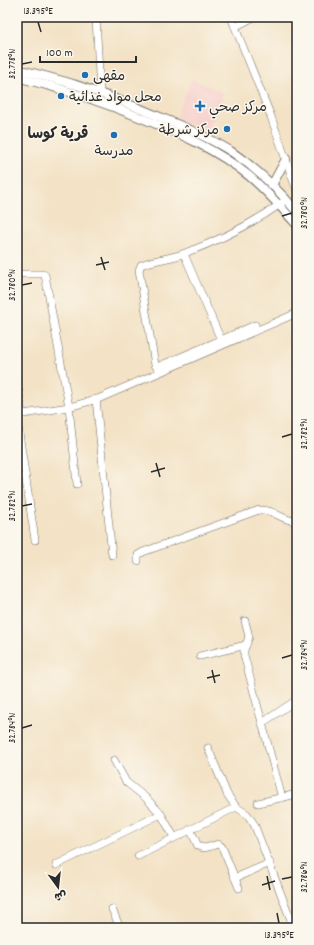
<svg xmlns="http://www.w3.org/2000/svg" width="314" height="945" font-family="Dekko,'Playpen Sans Arabic',sans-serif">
<rect width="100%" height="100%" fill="#fbf7ec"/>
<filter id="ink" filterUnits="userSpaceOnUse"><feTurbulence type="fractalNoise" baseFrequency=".025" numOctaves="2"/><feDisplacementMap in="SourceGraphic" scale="8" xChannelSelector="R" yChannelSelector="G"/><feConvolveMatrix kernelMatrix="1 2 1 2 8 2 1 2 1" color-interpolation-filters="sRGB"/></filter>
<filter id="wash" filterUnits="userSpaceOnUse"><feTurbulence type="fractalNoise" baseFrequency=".012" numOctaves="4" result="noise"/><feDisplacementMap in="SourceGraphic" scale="16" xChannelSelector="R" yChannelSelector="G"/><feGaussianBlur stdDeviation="0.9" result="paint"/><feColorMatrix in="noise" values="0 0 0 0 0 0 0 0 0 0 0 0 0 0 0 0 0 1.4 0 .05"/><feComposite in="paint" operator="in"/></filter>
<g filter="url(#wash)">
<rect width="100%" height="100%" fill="#f3e2c5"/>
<path fill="#f7d0cc" d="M 192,79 L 224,93 L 208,132 L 175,119 Z"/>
</g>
<g filter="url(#ink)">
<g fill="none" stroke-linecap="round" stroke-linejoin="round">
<defs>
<g id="minor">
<path d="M 96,17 L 100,93"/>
<path d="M 231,17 L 270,114 L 297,191"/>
<path d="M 235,27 L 254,17"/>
<path d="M 184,254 L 221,340 L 157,367 L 155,365 L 139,270 L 141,265 C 155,259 171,259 185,253 C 220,240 253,224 283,202"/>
<path d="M 17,274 L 43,274 L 45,275 L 69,407 L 77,484"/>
<path d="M 221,340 L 255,325"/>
<path d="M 17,381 L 22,413"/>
<path d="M 96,399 L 112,555"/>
<path d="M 17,415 L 69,407 L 98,399 L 297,313"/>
<path d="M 17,420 L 35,540"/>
<path d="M 138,561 L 138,555 L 143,552 L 259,510 C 275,509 281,521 297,521"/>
<path d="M 245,621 L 249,637 L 244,650 L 244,655 L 282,798"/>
<path d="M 200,656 L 246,645"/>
<path d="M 262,723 L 295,701"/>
<path d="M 208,748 L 227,794 L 236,807 L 247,814 L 254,824 L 294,928"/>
<path d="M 114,760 L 126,782 L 146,798 L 161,814 L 174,837"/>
<path d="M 258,803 L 297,794"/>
<path d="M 190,829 L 198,846 C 205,850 211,846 218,844 L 222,847 L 239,888"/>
<path d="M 138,856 L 236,807"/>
<path d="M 56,865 L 161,814"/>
<path d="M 235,878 L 270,863"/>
<path d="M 112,909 L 120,928"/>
</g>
<g id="tertiary">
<path d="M 17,69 C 37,74 57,79 76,85 C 107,95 137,107 167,120 C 189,129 212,139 232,152 C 257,169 278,189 297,212"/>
<path d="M 17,77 C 61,88 103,102 144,119 C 181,134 217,150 248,175 C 266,190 282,208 297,225"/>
<path d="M 272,185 L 286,159"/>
</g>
</defs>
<use href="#minor" stroke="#716b61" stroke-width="8"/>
<use href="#tertiary" stroke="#716b61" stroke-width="10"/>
<use href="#minor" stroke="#fff" stroke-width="7"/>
<use href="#tertiary" stroke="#fff" stroke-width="8"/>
</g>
</g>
<path fill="none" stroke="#2b2b2b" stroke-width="1.5" d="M 38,22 L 41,32M 22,64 L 32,62M 282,216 L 292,213M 101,257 L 105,270M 96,265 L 109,262M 22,285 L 32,283M 282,437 L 292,434M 156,463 L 160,477M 151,472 L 165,468M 22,506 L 32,504M 282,658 L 292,655M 212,670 L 215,683M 207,678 L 220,675M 22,728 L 32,725M 267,876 L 270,890M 282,879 L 292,877M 262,885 L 275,881M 277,913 L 279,923"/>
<g fill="#1f6fb2" stroke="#fbf7ec" stroke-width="1.5">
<circle cx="85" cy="75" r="4"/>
<circle cx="61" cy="96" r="4"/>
<path d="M198 100h4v4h4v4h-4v4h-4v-4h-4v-4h4z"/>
<circle cx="227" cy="129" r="4"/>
<circle cx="114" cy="135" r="4"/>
</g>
<g text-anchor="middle" stroke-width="3" stroke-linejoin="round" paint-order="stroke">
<g font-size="14" fill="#2b2b2b" stroke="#fbf7ec" text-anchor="start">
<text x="93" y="80">مقهى</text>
<text x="69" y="101">محل مواد غذائية</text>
<text x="209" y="111">مركز صحي</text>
<text x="219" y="134" text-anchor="end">مركز شرطة</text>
<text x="114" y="155" text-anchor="middle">مدرسة</text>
</g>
<g font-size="15" font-weight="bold" fill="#2b2b2b" stroke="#fbf7ec">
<text x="58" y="138">قرية كوسا</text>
</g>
</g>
<rect width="314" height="945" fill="none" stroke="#fbf7ec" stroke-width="44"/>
<g transform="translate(58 887) rotate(165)" stroke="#fbf7ec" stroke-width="3" paint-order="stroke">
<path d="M0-3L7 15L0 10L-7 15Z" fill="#2b2b2b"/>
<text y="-6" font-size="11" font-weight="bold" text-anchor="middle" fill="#2b2b2b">ش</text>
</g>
<path d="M40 56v6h96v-6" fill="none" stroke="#2b2b2b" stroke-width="2"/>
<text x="46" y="56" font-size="12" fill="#2b2b2b" stroke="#fbf7ec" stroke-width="3" paint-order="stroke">100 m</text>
<rect x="22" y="22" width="270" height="901" fill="none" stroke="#2b2b2b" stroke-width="1.5"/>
<g font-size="10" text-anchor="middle" fill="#2b2b2b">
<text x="38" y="14">13.395°E</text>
<text transform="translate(11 64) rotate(-90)" y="4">32.778°N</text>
<text transform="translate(303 213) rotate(-90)" y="4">32.780°N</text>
<text transform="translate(11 285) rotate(-90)" y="4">32.780°N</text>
<text transform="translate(303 434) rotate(-90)" y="4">32.782°N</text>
<text transform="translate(11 506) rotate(-90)" y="4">32.782°N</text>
<text transform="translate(303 655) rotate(-90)" y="4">32.784°N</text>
<text transform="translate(11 728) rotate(-90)" y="4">32.784°N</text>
<text transform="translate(303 877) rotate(-90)" y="4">32.786°N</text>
<text x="279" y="938">13.395°E</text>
</g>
</svg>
